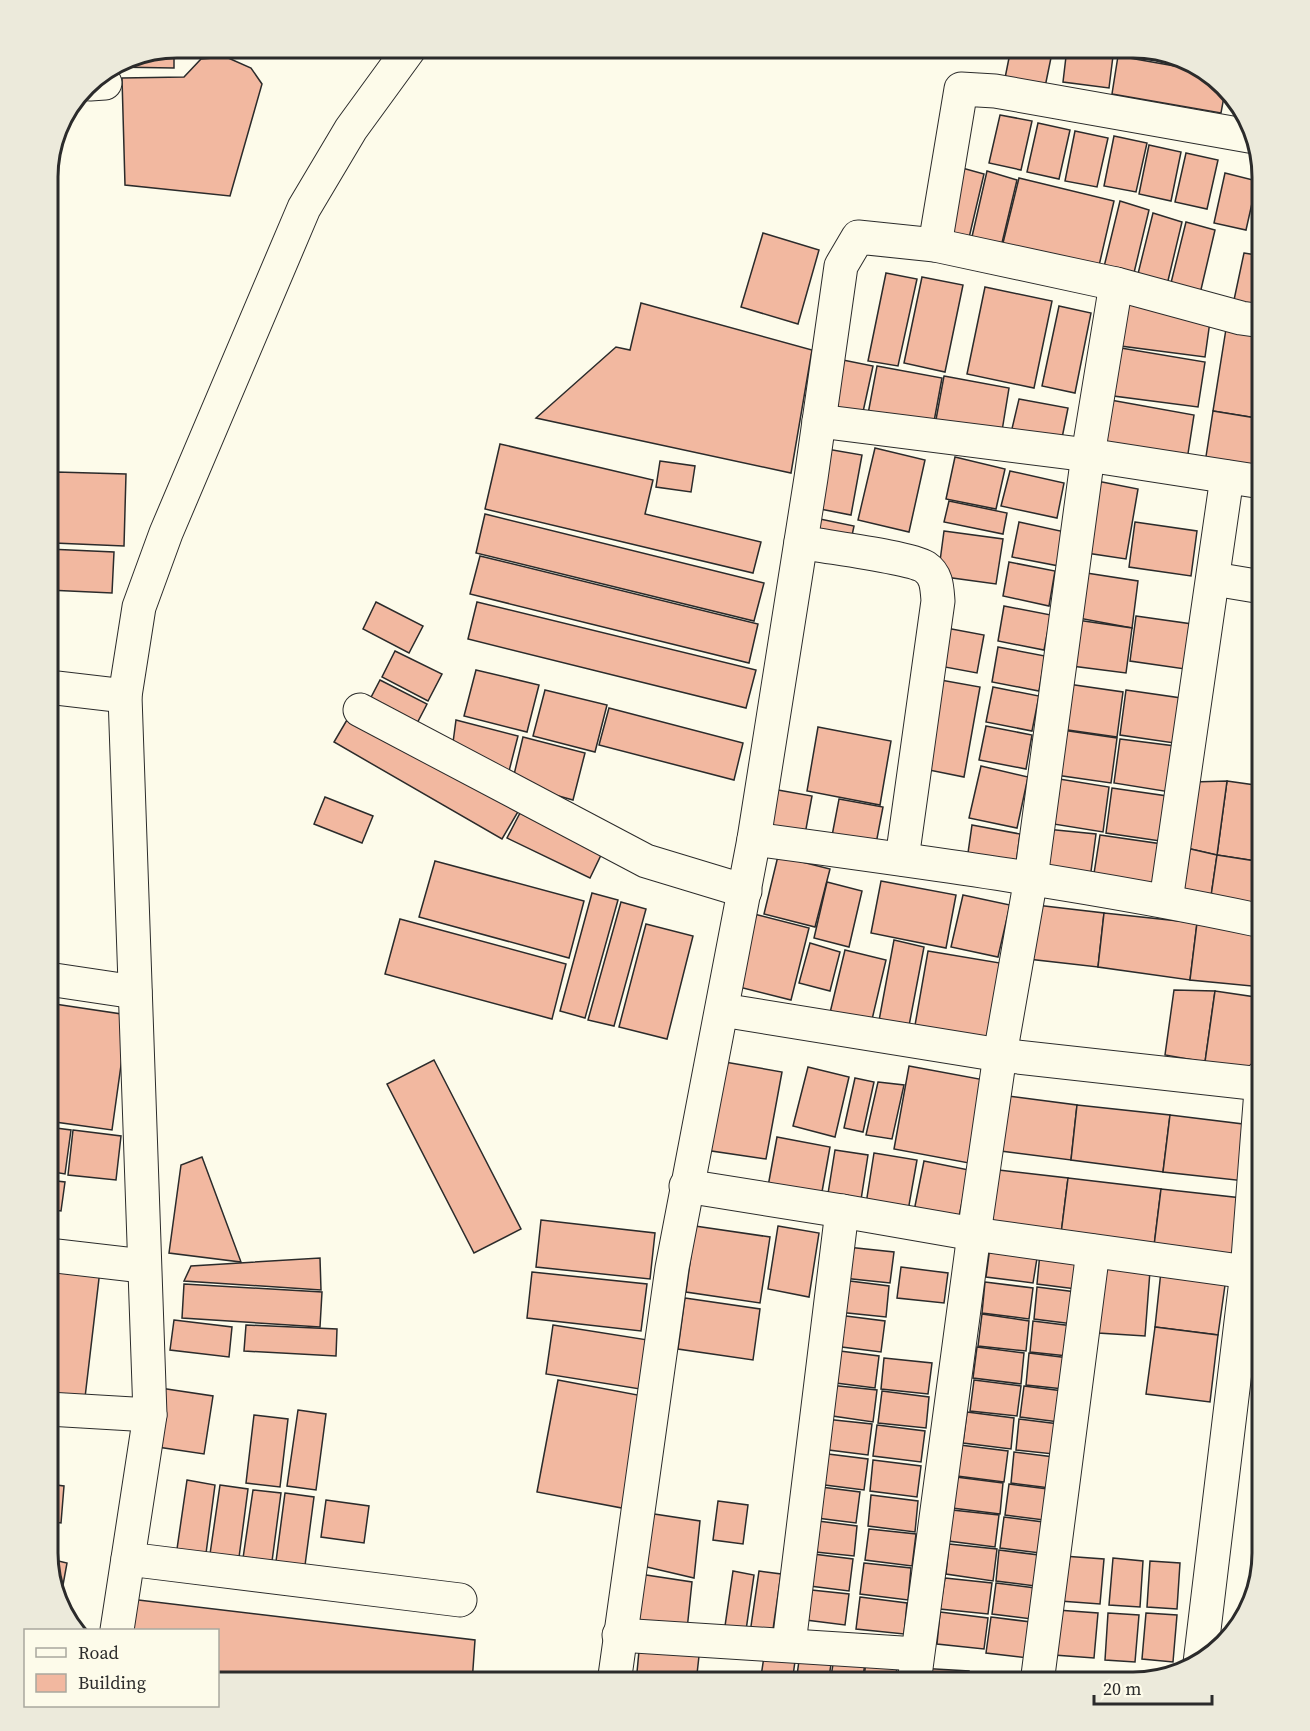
<svg xmlns="http://www.w3.org/2000/svg" width="1310" height="1731" font-family="'Source Serif 4',serif">
<rect width="100%" height="100%" fill="#fdfbea"/>
<g fill="#f2b8a0" stroke="#2b2b2b" stroke-width="1.5">
<path d="M 1011,48 L 1053,48 L 1045,87 L 1005,78 Z"/>
<path d="M 1067,48 L 1114,48 L 1109,88 L 1063,82 Z"/>
<path d="M 174,49 L 174,68 L 114,67 L 128,58 Z"/>
<path d="M 1118,56 L 1203,71 L 1225,91 L 1221,113 L 1112,94 Z"/>
<path d="M 226,57 L 251,68 L 262,84 L 230,196 L 125,185 L 122,78 L 184,77 L 201,59 Z"/>
<path d="M 1000,115 L 1032,121 L 1021,170 L 989,163 Z"/>
<path d="M 1038,123 L 1070,130 L 1059,179 L 1027,172 Z"/>
<path d="M 1075,131 L 1108,138 L 1097,187 L 1065,181 Z"/>
<path d="M 1114,136 L 1147,143 L 1136,192 L 1104,186 Z"/>
<path d="M 1149,145 L 1181,152 L 1171,201 L 1139,194 Z"/>
<path d="M 1186,153 L 1218,160 L 1207,209 L 1175,202 Z"/>
<path d="M 955,166 L 984,174 L 968,242 L 940,235 Z"/>
<path d="M 987,171 L 1017,180 L 1001,247 L 971,241 Z"/>
<path d="M 1225,173 L 1257,181 L 1246,230 L 1214,223 Z"/>
<path d="M 1019,178 L 1114,201 L 1098,270 L 1002,247 Z"/>
<path d="M 1120,201 L 1149,210 L 1133,277 L 1103,271 Z"/>
<path d="M 1153,213 L 1182,222 L 1166,289 L 1136,282 Z"/>
<path d="M 1186,222 L 1215,230 L 1199,298 L 1169,291 Z"/>
<path d="M 763,233 L 819,250 L 798,324 L 741,307 Z"/>
<path d="M 1244,253 L 1262,256 L 1262,306 L 1234,300 Z"/>
<path d="M 886,273 L 917,279 L 898,366 L 868,361 Z"/>
<path d="M 922,277 L 963,285 L 945,372 L 904,363 Z"/>
<path d="M 985,287 L 1052,301 L 1034,388 L 967,374 Z"/>
<path d="M 1123,296 L 1211,314 L 1205,357 L 1113,345 Z"/>
<path d="M 641,303 L 812,350 L 791,473 L 536,418 L 616,347 L 630,350 Z"/>
<path d="M 1059,306 L 1091,313 L 1075,393 L 1042,386 Z"/>
<path d="M 1226,329 L 1262,335 L 1262,419 L 1213,411 Z"/>
<path d="M 1115,347 L 1205,362 L 1198,407 L 1106,395 Z"/>
<path d="M 838,359 L 873,366 L 861,421 L 826,413 Z"/>
<path d="M 877,366 L 942,378 L 933,427 L 868,414 Z"/>
<path d="M 944,376 L 1009,388 L 1001,437 L 935,425 Z"/>
<path d="M 1019,399 L 1068,408 L 1061,443 L 1011,433 Z"/>
<path d="M 1105,399 L 1194,415 L 1187,460 L 1095,448 Z"/>
<path d="M 1213,411 L 1262,419 L 1262,471 L 1205,463 Z"/>
<path d="M 500,444 L 653,480 L 645,514 L 761,542 L 753,573 L 485,509 Z"/>
<path d="M 821,448 L 862,455 L 851,515 L 810,507 Z"/>
<path d="M 875,448 L 925,460 L 909,532 L 858,520 Z"/>
<path d="M 955,457 L 1005,469 L 996,509 L 946,499 Z"/>
<path d="M 660,461 L 695,466 L 691,492 L 656,487 Z"/>
<path d="M 1010,471 L 1064,483 L 1057,518 L 1001,506 Z"/>
<path d="M 56,472 L 126,474 L 124,546 L 54,543 Z"/>
<path d="M 1092,480 L 1138,489 L 1126,559 L 1080,552 Z"/>
<path d="M 949,501 L 1007,513 L 1003,534 L 944,522 Z"/>
<path d="M 1262,513 L 1262,561 L 1252,559 Z"/>
<path d="M 485,514 L 764,583 L 754,621 L 476,553 Z"/>
<path d="M 820,519 L 854,526 L 850,545 L 815,539 Z"/>
<path d="M 1019,522 L 1065,532 L 1059,566 L 1012,557 Z"/>
<path d="M 1135,522 L 1197,531 L 1191,576 L 1129,567 Z"/>
<path d="M 944,531 L 1003,539 L 996,584 L 938,576 Z"/>
<path d="M 48,549 L 114,552 L 112,593 L 48,590 Z"/>
<path d="M 480,556 L 758,624 L 749,663 L 470,594 Z"/>
<path d="M 1009,562 L 1055,571 L 1049,606 L 1003,596 Z"/>
<path d="M 1080,572 L 1138,581 L 1132,628 L 1073,617 Z"/>
<rect x="48" y="598" width="6" height="68"/>
<path d="M 376,602 L 423,626 L 409,653 L 363,629 Z"/>
<path d="M 477,602 L 756,670 L 746,708 L 468,639 Z"/>
<path d="M 1004,606 L 1051,615 L 1044,650 L 998,641 Z"/>
<path d="M 1136,616 L 1199,625 L 1192,670 L 1130,661 Z"/>
<path d="M 1070,619 L 1132,628 L 1126,673 L 1064,665 Z"/>
<path d="M 941,627 L 984,635 L 977,673 L 934,665 Z"/>
<path d="M 998,647 L 1045,656 L 1039,691 L 992,682 Z"/>
<path d="M 395,651 L 442,674 L 428,701 L 382,677 Z"/>
<path d="M 476,670 L 539,685 L 527,732 L 464,716 Z"/>
<path d="M 935,679 L 980,687 L 964,777 L 919,768 Z"/>
<path d="M 380,680 L 427,704 L 413,731 L 366,707 Z"/>
<path d="M 1061,683 L 1123,692 L 1117,737 L 1054,728 Z"/>
<path d="M 993,687 L 1039,696 L 1032,731 L 986,722 Z"/>
<path d="M 545,690 L 607,705 L 595,752 L 533,736 Z"/>
<path d="M 1126,690 L 1188,699 L 1181,744 L 1120,735 Z"/>
<path d="M 609,708 L 743,743 L 734,780 L 599,745 Z"/>
<path d="M 351,713 L 519,810 L 502,839 L 334,742 Z"/>
<path d="M 456,720 L 518,736 L 507,779 L 452,750 Z"/>
<path d="M 986,726 L 1032,735 L 1026,769 L 979,760 Z"/>
<path d="M 818,727 L 891,741 L 880,805 L 807,791 Z"/>
<path d="M 1055,729 L 1117,738 L 1111,783 L 1049,774 Z"/>
<path d="M 523,737 L 585,753 L 573,800 L 512,783 Z"/>
<path d="M 1120,739 L 1183,747 L 1176,793 L 1114,783 Z"/>
<path d="M 981,766 L 1028,777 L 1017,828 L 969,818 Z"/>
<path d="M 1047,777 L 1109,787 L 1103,832 L 1041,822 Z"/>
<path d="M 1227,781 L 1262,786 L 1262,862 L 1217,855 Z"/>
<path d="M 1227,781 L 1217,855 L 1182,847 L 1192,782 Z"/>
<path d="M 1112,788 L 1174,797 L 1167,842 L 1106,833 Z"/>
<path d="M 778,790 L 812,796 L 804,840 L 770,834 Z"/>
<path d="M 325,797 L 373,816 L 362,843 L 314,824 Z"/>
<path d="M 839,799 L 883,807 L 875,849 L 831,841 Z"/>
<path d="M 520,813 L 602,853 L 590,878 L 507,838 Z"/>
<path d="M 972,825 L 1020,834 L 1015,871 L 967,860 Z"/>
<path d="M 1046,829 L 1096,834 L 1090,879 L 1040,871 Z"/>
<path d="M 1100,835 L 1162,844 L 1155,890 L 1093,880 Z"/>
<path d="M 1182,847 L 1217,855 L 1210,903 L 1176,896 Z"/>
<path d="M 1217,855 L 1262,862 L 1262,910 L 1210,903 Z"/>
<path d="M 778,856 L 830,869 L 815,927 L 764,914 Z"/>
<path d="M 435,861 L 584,901 L 569,958 L 419,917 Z"/>
<path d="M 881,881 L 956,895 L 946,948 L 871,933 Z"/>
<path d="M 827,882 L 862,891 L 849,947 L 814,938 Z"/>
<path d="M 592,893 L 618,900 L 585,1018 L 560,1011 Z"/>
<path d="M 963,895 L 1010,905 L 998,957 L 951,947 Z"/>
<path d="M 621,902 L 646,909 L 614,1026 L 588,1020 Z"/>
<path d="M 1036,905 L 1104,913 L 1098,967 L 1028,959 Z"/>
<path d="M 1104,913 L 1197,923 L 1190,980 L 1098,967 Z"/>
<path d="M 754,914 L 809,928 L 791,1000 L 735,986 Z"/>
<path d="M 400,919 L 566,964 L 552,1019 L 385,974 Z"/>
<path d="M 1197,923 L 1262,930 L 1262,987 L 1190,980 Z"/>
<path d="M 646,924 L 693,936 L 667,1039 L 619,1027 Z"/>
<path d="M 894,940 L 924,947 L 908,1031 L 878,1026 Z"/>
<path d="M 810,943 L 840,952 L 830,991 L 799,983 Z"/>
<path d="M 845,950 L 886,960 L 870,1028 L 829,1017 Z"/>
<path d="M 928,951 L 1000,963 L 986,1044 L 914,1031 Z"/>
<path d="M 1174,990 L 1215,991 L 1205,1062 L 1165,1055 Z"/>
<path d="M 1215,991 L 1262,998 L 1253,1069 L 1205,1062 Z"/>
<path d="M 48,1003 L 128,1015 L 112,1130 L 48,1121 Z"/>
<path d="M 434,1060 L 521,1229 L 474,1253 L 387,1084 Z"/>
<path d="M 719,1061 L 782,1072 L 766,1159 L 705,1150 Z"/>
<path d="M 909,1066 L 990,1081 L 974,1164 L 894,1149 Z"/>
<path d="M 808,1067 L 849,1077 L 835,1137 L 793,1126 Z"/>
<path d="M 855,1078 L 874,1082 L 863,1132 L 844,1128 Z"/>
<path d="M 878,1082 L 904,1085 L 892,1139 L 866,1135 Z"/>
<path d="M 1000,1095 L 1077,1105 L 1071,1160 L 993,1150 Z"/>
<path d="M 1077,1105 L 1170,1115 L 1163,1172 L 1071,1160 Z"/>
<path d="M 1170,1115 L 1251,1125 L 1245,1181 L 1163,1172 Z"/>
<path d="M 48,1127 L 71,1130 L 65,1174 L 48,1171 Z"/>
<path d="M 73,1130 L 121,1136 L 116,1180 L 68,1175 Z"/>
<path d="M 777,1137 L 830,1147 L 820,1203 L 767,1192 Z"/>
<path d="M 835,1150 L 868,1155 L 860,1206 L 827,1200 Z"/>
<path d="M 874,1153 L 917,1160 L 908,1211 L 866,1204 Z"/>
<path d="M 202,1157 L 241,1262 L 169,1253 L 181,1165 Z"/>
<path d="M 924,1161 L 969,1170 L 958,1221 L 914,1211 Z"/>
<path d="M 990,1169 L 1068,1178 L 1061,1234 L 984,1223 Z"/>
<path d="M 1068,1178 L 1161,1189 L 1154,1246 L 1061,1234 Z"/>
<path d="M 48,1180 L 65,1182 L 61,1211 L 48,1209 Z"/>
<path d="M 1161,1189 L 1242,1198 L 1236,1255 L 1154,1246 Z"/>
<path d="M 541,1220 L 655,1233 L 650,1279 L 536,1267 Z"/>
<path d="M 695,1226 L 770,1237 L 760,1303 L 686,1292 Z"/>
<path d="M 778,1226 L 819,1233 L 809,1297 L 768,1289 Z"/>
<path d="M 847,1247 L 894,1252 L 890,1283 L 843,1278 Z"/>
<path d="M 990,1247 L 1038,1252 L 1033,1283 L 986,1277 Z"/>
<path d="M 1040,1253 L 1088,1259 L 1084,1290 L 1037,1284 Z"/>
<path d="M 320,1258 L 321,1290 L 184,1281 L 191,1266 Z"/>
<path d="M 48,1265 L 100,1270 L 84,1406 L 48,1403 Z"/>
<path d="M 901,1267 L 948,1273 L 944,1303 L 897,1298 Z"/>
<path d="M 1103,1267 L 1150,1271 L 1145,1336 L 1098,1333 Z"/>
<path d="M 1161,1271 L 1226,1278 L 1218,1335 L 1155,1327 Z"/>
<path d="M 532,1272 L 647,1284 L 641,1331 L 527,1318 Z"/>
<path d="M 842,1280 L 889,1286 L 886,1317 L 838,1312 Z"/>
<path d="M 985,1282 L 1033,1288 L 1029,1319 L 982,1313 Z"/>
<path d="M 184,1284 L 322,1292 L 320,1327 L 182,1318 Z"/>
<path d="M 1037,1287 L 1084,1293 L 1081,1325 L 1034,1319 Z"/>
<path d="M 685,1298 L 760,1309 L 753,1360 L 678,1349 Z"/>
<path d="M 982,1314 L 1029,1321 L 1026,1351 L 978,1346 Z"/>
<path d="M 838,1315 L 885,1321 L 881,1352 L 834,1346 Z"/>
<path d="M 174,1320 L 232,1327 L 229,1357 L 170,1350 Z"/>
<path d="M 1033,1321 L 1081,1327 L 1077,1357 L 1030,1352 Z"/>
<path d="M 246,1325 L 337,1329 L 336,1356 L 244,1351 Z"/>
<path d="M 553,1325 L 648,1340 L 640,1389 L 546,1374 Z"/>
<path d="M 1155,1327 L 1218,1335 L 1210,1402 L 1146,1394 Z"/>
<path d="M 977,1347 L 1024,1353 L 1021,1384 L 973,1378 Z"/>
<path d="M 832,1350 L 879,1356 L 875,1388 L 828,1382 Z"/>
<path d="M 1029,1353 L 1077,1359 L 1073,1390 L 1026,1385 Z"/>
<path d="M 884,1358 L 932,1363 L 928,1394 L 881,1389 Z"/>
<path d="M 558,1380 L 643,1396 L 622,1508 L 537,1492 Z"/>
<path d="M 974,1380 L 1021,1386 L 1017,1416 L 970,1411 Z"/>
<path d="M 829,1385 L 877,1390 L 873,1422 L 826,1415 Z"/>
<path d="M 1024,1386 L 1071,1392 L 1067,1423 L 1020,1417 Z"/>
<path d="M 160,1388 L 213,1396 L 204,1454 L 151,1446 Z"/>
<path d="M 882,1391 L 929,1397 L 926,1428 L 878,1423 Z"/>
<path d="M 298,1410 L 326,1414 L 316,1490 L 287,1486 Z"/>
<path d="M 967,1412 L 1014,1418 L 1011,1449 L 963,1443 Z"/>
<path d="M 254,1415 L 288,1419 L 280,1487 L 246,1483 Z"/>
<path d="M 825,1419 L 872,1424 L 868,1455 L 821,1449 Z"/>
<path d="M 1019,1419 L 1067,1425 L 1063,1455 L 1016,1450 Z"/>
<path d="M 877,1425 L 925,1431 L 921,1462 L 873,1456 Z"/>
<path d="M 960,1445 L 1008,1451 L 1004,1482 L 957,1476 Z"/>
<path d="M 1014,1452 L 1062,1458 L 1058,1489 L 1011,1483 Z"/>
<path d="M 820,1453 L 868,1459 L 864,1490 L 817,1484 Z"/>
<path d="M 873,1460 L 921,1466 L 917,1497 L 870,1491 Z"/>
<path d="M 956,1477 L 1003,1483 L 1000,1514 L 952,1508 Z"/>
<path d="M 187,1480 L 215,1485 L 205,1561 L 176,1556 Z"/>
<path d="M 48,1484 L 64,1486 L 61,1523 L 48,1521 Z"/>
<path d="M 1009,1484 L 1056,1490 L 1052,1521 L 1005,1515 Z"/>
<path d="M 220,1485 L 248,1489 L 238,1565 L 209,1561 Z"/>
<path d="M 813,1486 L 860,1492 L 856,1523 L 809,1517 Z"/>
<path d="M 253,1490 L 281,1493 L 271,1569 L 242,1565 Z"/>
<path d="M 285,1493 L 314,1497 L 304,1573 L 275,1569 Z"/>
<path d="M 871,1495 L 918,1501 L 915,1532 L 868,1526 Z"/>
<path d="M 326,1500 L 369,1506 L 364,1543 L 321,1537 Z"/>
<path d="M 718,1501 L 748,1505 L 743,1544 L 713,1540 Z"/>
<path d="M 952,1510 L 999,1515 L 995,1547 L 948,1541 Z"/>
<path d="M 641,1512 L 700,1521 L 694,1578 L 634,1564 Z"/>
<path d="M 1004,1517 L 1051,1523 L 1048,1554 L 1000,1548 Z"/>
<path d="M 810,1520 L 857,1526 L 854,1556 L 806,1551 Z"/>
<path d="M 869,1529 L 916,1534 L 912,1566 L 865,1560 Z"/>
<path d="M 949,1544 L 997,1549 L 993,1581 L 946,1574 Z"/>
<path d="M 999,1550 L 1047,1556 L 1043,1587 L 996,1581 Z"/>
<path d="M 805,1553 L 853,1559 L 849,1591 L 802,1585 Z"/>
<path d="M 1063,1556 L 1104,1559 L 1100,1604 L 1060,1601 Z"/>
<path d="M 1113,1558 L 1143,1561 L 1140,1607 L 1109,1605 Z"/>
<path d="M 50,1559 L 67,1563 L 61,1596 Z"/>
<path d="M 1150,1561 L 1180,1563 L 1177,1609 L 1147,1607 Z"/>
<path d="M 864,1563 L 911,1568 L 908,1600 L 860,1594 Z"/>
<path d="M 733,1571 L 754,1575 L 745,1637 L 724,1633 Z"/>
<path d="M 759,1571 L 781,1574 L 772,1636 L 750,1633 Z"/>
<path d="M 633,1573 L 692,1582 L 686,1639 L 626,1624 Z"/>
<path d="M 945,1578 L 992,1583 L 988,1614 L 940,1609 Z"/>
<path d="M 996,1583 L 1043,1589 L 1040,1620 L 992,1614 Z"/>
<path d="M 802,1589 L 849,1594 L 845,1625 L 798,1619 Z"/>
<path d="M 860,1597 L 907,1603 L 904,1634 L 856,1629 Z"/>
<path d="M 130,1599 L 475,1640 L 472,1683 L 218,1683 L 218,1630 L 126,1630 Z"/>
<path d="M 1057,1610 L 1098,1613 L 1094,1658 L 1054,1655 Z"/>
<path d="M 940,1612 L 988,1618 L 984,1649 L 937,1644 Z"/>
<path d="M 1108,1613 L 1139,1615 L 1135,1662 L 1105,1660 Z"/>
<path d="M 1146,1613 L 1177,1615 L 1173,1662 L 1142,1659 Z"/>
<path d="M 991,1617 L 1039,1623 L 1036,1659 L 986,1653 Z"/>
<path d="M 640,1640 L 700,1647 L 696,1683 L 636,1683 Z"/>
<path d="M 765,1650 L 796,1654 L 792,1683 L 760,1683 Z"/>
<path d="M 800,1653 L 832,1658 L 828,1683 L 796,1683 Z"/>
<path d="M 834,1658 L 865,1663 L 862,1683 L 830,1683 Z"/>
<path d="M 866,1663 L 897,1667 L 895,1683 L 863,1683 Z"/>
<path d="M 918,1668 L 969,1671 L 968,1683 L 916,1683 Z"/>
<path d="M 978,1679 L 1024,1683 L 978,1683 Z"/>
</g>
<g fill="none" stroke-linecap="round" stroke-linejoin="round">
<defs>
<g id="minor">
<path d="M 90,84 L 105,83"/>
<path d="M 935,245 L 961,89 L 995,91 L 1249,136"/>
<path d="M 819,421 L 1088,455 L 1262,482"/>
<path d="M 801,542 C 825,547 909,557 925,567 C 937,575 937,588 938,601 L 902,859"/>
<path d="M 1214,579 L 1262,587"/>
<path d="M 48,687 L 125,696"/>
<path d="M 360,710 L 646,861 L 745,891"/>
<path d="M 754,839 C 924,862 1094,885 1262,921"/>
<path d="M 1166,901 L 1227,477"/>
<path d="M 48,979 L 135,992"/>
<path d="M 722,1010 L 1000,1055 L 1261,1084"/>
<path d="M 686,1186 L 842,1211"/>
<path d="M 48,1255 L 143,1266"/>
<path d="M 48,1409 L 150,1415"/>
<path d="M 128,1559 L 460,1600"/>
<path d="M 117,1630 L 150,1415 L 125,696 L 139,607 L 166,533 L 304,208 L 351,129 L 410,48"/>
<path d="M 619,1635 L 917,1654"/>
<path d="M 789,1644 L 842,1211 L 974,1234 L 1247,1272"/>
<path d="M 1200,1663 L 1247,1272 L 1262,1077"/>
<path d="M 614,1683 L 672,1268 L 754,839 L 811,478 L 841,266 L 858,237 L 935,245 L 1116,284 L 1241,318 L 1262,321"/>
<path d="M 914,1683 L 974,1234 L 1000,1055 L 1031,878 L 1088,455 L 1116,284"/>
<path d="M 1037,1683 L 1093,1251"/>
</g>
</defs>
<use href="#minor" stroke="#2b2b2b" stroke-width="35"/>
<use href="#minor" stroke="#fdfbea" stroke-width="33"/>
</g>
<path d="M0 0H1310V1731H0ZM177 58H1133A119 119 0 0 1 1252 177V1553A119 119 0 0 1 1133 1672H177A119 119 0 0 1 58 1553V177A119 119 0 0 1 177 58Z" fill="#eceadb" fill-rule="evenodd"/>
<path fill="none" stroke="#2b2b2b" stroke-width="3" d="M177 58H1133A119 119 0 0 1 1252 177V1553A119 119 0 0 1 1133 1672H177A119 119 0 0 1 58 1553V177A119 119 0 0 1 177 58Z"/>
<rect x="24" y="1629" width="195" height="78" fill="#fdfbea" stroke="#a9a89e" stroke-width="1.5"/>
<rect x="36" y="1648" width="30" height="9" fill="#fdfbea" stroke="#a9a89e" stroke-width="1.5"/>
<text x="78" y="1659" font-size="18" fill="#2b2b2b">Road</text>
<rect x="36" y="1674" width="30" height="18" fill="#f2b8a0" stroke="#a9a89e" stroke-width="1.5"/>
<text x="78" y="1689" font-size="18" fill="#2b2b2b">Building</text>
<path d="M1094 1695v9h118v-9" fill="none" stroke="#2b2b2b" stroke-width="3"/>
<text x="1103" y="1695" font-size="18" fill="#2b2b2b" stroke="#fdfbea" stroke-width="4.5" paint-order="stroke">20 m</text>
</svg>
